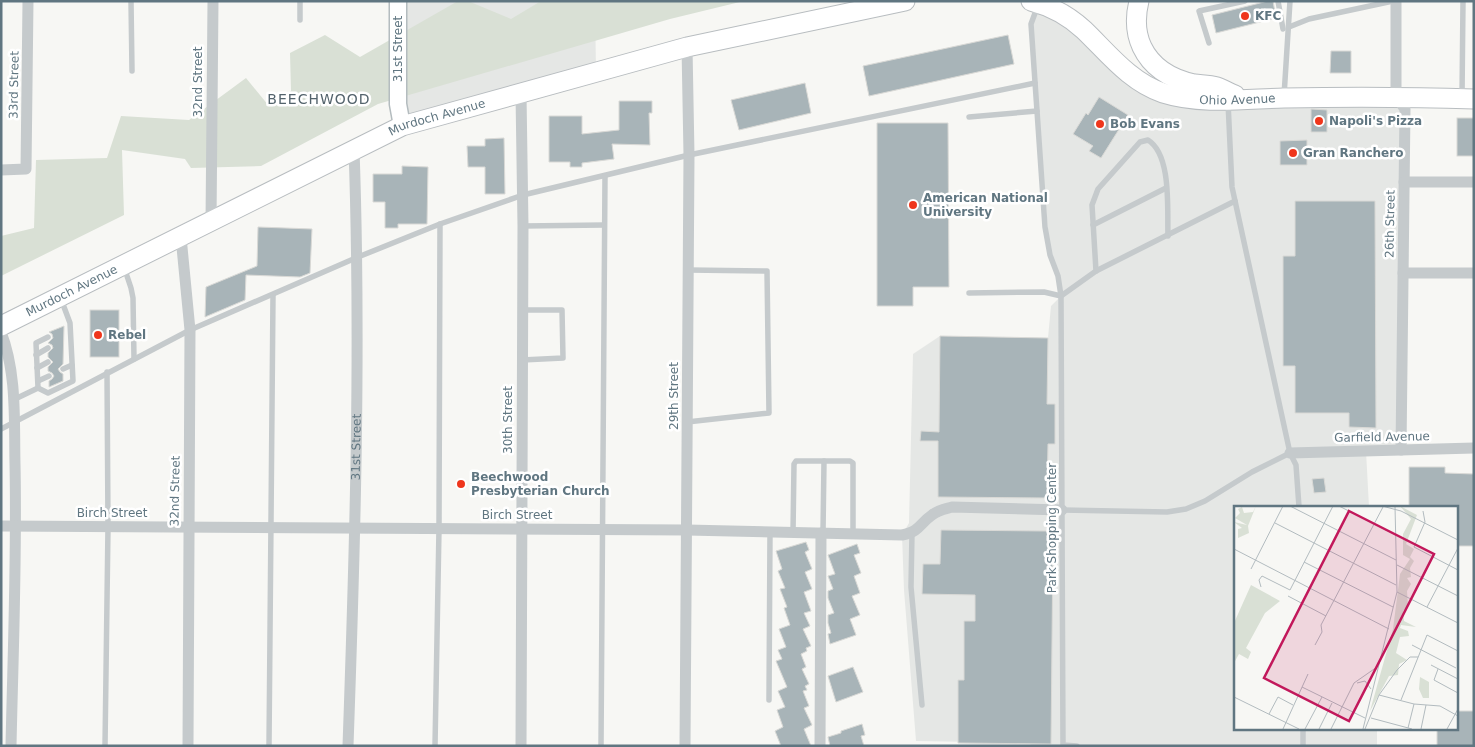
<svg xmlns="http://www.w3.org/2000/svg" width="1475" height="747" font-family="'DejaVu Sans',sans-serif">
<rect width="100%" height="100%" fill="#f7f7f4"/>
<g fill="#e5e7e5">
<path d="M 398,1 L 595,1 L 596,73 L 402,126 Z"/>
<path d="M 1039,4 L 1163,93 L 1396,96 L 1405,109 L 1401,450 L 1366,451 L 1369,507 L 1235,507 L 1235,728 L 1377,728 L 1377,746 L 1031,746 L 1030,743 L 916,741 L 904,590 L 902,535 L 909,523 L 913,354 L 940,336 L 1048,338 L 1051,306 L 1061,296 L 1050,255 L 1031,24 Z"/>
</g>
<path fill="#d9e0d5" d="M 458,1 L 468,1 L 511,19 L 541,1 L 744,1 L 670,19 L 378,104 L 261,166 L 191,168 L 185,159 L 122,150 L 124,215 L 1,276 L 1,236 L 34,228 L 36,160 L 107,158 L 121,116 L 189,120 L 246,78 L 269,106 L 291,91 L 290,53 L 325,35 L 360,57 Z"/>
<g fill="#a8b4b8" stroke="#d9d9d6">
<path d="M 1268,1 L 1273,1 L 1276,18 L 1216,33 L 1212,15 Z"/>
<path d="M 1008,35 L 1014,64 L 869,96 L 863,66 Z"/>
<path d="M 1331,51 L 1351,51 L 1351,73 L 1330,73 Z"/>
<path d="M 805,83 L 811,113 L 739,130 L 731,100 Z"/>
<path d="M 1099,97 L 1128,115 L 1101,158 L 1089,151 L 1093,146 L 1073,134 L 1086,113 L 1088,115 Z"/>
<path d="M 619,101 L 652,101 L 652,113 L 649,113 L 650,145 L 612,144 L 614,159 L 582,163 L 582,167 L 570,167 L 570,162 L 549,162 L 549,116 L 582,116 L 582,134 L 619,130 Z"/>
<path d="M 1311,109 L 1327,110 L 1327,132 L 1311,132 Z"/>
<rect x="1457" y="118" width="17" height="38"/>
<path d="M 877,123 L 948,123 L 949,287 L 913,287 L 913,306 L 877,306 Z"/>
<path d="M 504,138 L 505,194 L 485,194 L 485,167 L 468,167 L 467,146 L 485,146 L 485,139 Z"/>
<path d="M 1307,140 L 1307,165 L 1280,165 L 1280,141 Z"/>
<path d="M 402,166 L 428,167 L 427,224 L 398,224 L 398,228 L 385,228 L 385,202 L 373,202 L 373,174 L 402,174 Z"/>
<path d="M 1295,201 L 1375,201 L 1376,428 L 1349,427 L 1349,413 L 1295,413 L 1295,366 L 1283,366 L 1283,256 L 1295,256 Z"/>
<path d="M 258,227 L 312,229 L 310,273 L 300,277 L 246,275 L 245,300 L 205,317 L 206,287 L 257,266 Z"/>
<rect x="90" y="310" width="29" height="47"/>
<path d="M 64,326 L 63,364 L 58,369 L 60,372 L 63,374 L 63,381 L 49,387 L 49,381 L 52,379 L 54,376 L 52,373 L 48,371 L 48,367 L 53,362 L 48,357 L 48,353 L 53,348 L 52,345 L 48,343 L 53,338 L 52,334 L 49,332 Z"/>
<path d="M 940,336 L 1048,338 L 1047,404 L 1055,404 L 1055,444 L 1048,444 L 1047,498 L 938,497 L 938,441 L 920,441 L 921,431 L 939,432 Z"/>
<path d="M 1409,467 L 1445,467 L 1445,473 L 1474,474 L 1474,546 L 1456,546 L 1456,507 L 1409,507 Z"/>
<path d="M 1324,478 L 1326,492 L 1314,493 L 1312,479 Z"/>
<path d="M 941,530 L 1046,531 L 1053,538 L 1051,744 L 958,743 L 958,680 L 964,680 L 964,621 L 975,621 L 975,595 L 922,594 L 923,564 L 940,564 Z"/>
<path d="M 806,542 L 809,550 L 805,552 L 812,569 L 805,572 L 812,589 L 804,592 L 811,611 L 804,613 L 810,626 L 803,629 L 811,646 L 806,648 L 807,651 L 801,654 L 806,667 L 802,669 L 809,684 L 805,686 L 807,690 L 803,691 L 809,706 L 804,708 L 812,725 L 804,729 L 811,746 L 781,746 L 775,731 L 783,727 L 777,710 L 785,707 L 778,691 L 787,687 L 776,661 L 782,659 L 778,650 L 786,647 L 779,629 L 790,625 L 784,608 L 787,607 L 780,589 L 785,588 L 778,571 L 782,569 L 776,551 Z"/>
<path d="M 857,544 L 860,553 L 854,555 L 861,573 L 854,576 L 860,593 L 852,596 L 860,615 L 850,619 L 856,635 L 830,644 L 828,634 L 831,633 L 828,623 L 828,615 L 834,613 L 828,598 L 828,591 L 833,589 L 828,576 L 835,574 L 828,555 Z"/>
<path d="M 853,667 L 863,692 L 836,702 L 828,676 Z"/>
<path d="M 1456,711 L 1474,711 L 1474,746 L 1437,746 L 1437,728 L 1456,728 Z"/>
<path d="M 862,724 L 865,735 L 861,736 L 864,746 L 830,746 L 828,737 L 841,733 L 841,731 Z"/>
</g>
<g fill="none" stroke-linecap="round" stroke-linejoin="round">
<defs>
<path id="secondary" d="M 398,1 L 398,104 L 402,126"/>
<g id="primary">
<path id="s2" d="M 1031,1 C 1050,6 1069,16 1084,30 C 1108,53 1130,82 1163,93 C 1201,105 1245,99 1284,98 C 1347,97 1410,97 1474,99"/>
<path d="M 1139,1 C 1135,17 1135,32 1142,47 C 1152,68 1171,79 1194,84 C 1201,85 1209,85 1217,87 C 1223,89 1229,93 1235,95"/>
<path id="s3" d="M 1,326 L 402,126 L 687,47 L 905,1"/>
</g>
</defs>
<use href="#secondary" stroke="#b4bcbf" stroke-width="19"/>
<use href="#primary" stroke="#b8bdc0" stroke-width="21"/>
<g stroke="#c5cacc" stroke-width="5.5">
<path d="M 131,1 L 132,71"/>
<path d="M 300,1 L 300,20"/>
<path d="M 1278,1 L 1283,29"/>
<path d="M 1038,5 L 1031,24 L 1045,227 L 1050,255 L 1058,276 L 1061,296 L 1063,745 L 1077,746"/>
<path d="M 1289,27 L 1309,19 L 1393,1"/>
<path d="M 1209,43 L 1199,11 L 1245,1"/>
<path d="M 1284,96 L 1290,1"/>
<path d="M 1462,97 L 1463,1"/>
<path d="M 1228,102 L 1232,187 L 1290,453 L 1296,465 L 1299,507"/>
<path d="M 969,117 L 1037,111"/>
<path d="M 1093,225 L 1166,188"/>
<path d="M 523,226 L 604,225"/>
<path d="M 124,267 L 131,288 L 133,298 L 134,359"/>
<path d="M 1096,271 L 1092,205 L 1098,189 L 1140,142 L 1148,140 C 1172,155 1167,210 1168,236"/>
<path d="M 969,293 L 1044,292 L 1061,296 L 1096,271 L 1235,201"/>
<path d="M 36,355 L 48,348"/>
<path d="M 522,360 L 563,358 L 562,310 L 522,310"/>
<path d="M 37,368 L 48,362"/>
<path d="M 63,369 L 72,365"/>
<path d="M 38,381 L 49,376"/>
<path d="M 38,388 L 36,343 L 48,337"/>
<path d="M 13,400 L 38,388 L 48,393 L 73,381 L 70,323 L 61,299"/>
<path d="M 687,422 L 769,413 L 767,271 L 688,270"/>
<path d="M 1,429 L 190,330 L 358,257 L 440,224 L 523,195 L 689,155 L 1035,83"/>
<path d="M 824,461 L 850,461 L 853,463 L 853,534"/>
<path d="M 1062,510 L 1167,512 L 1186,509 L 1205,501 L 1252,472 L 1290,453"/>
<path d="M 793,533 L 794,464 L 796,461 L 824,461 L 823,533"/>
<path d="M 912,533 L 911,587 L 922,705"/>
<path d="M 769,700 L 770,532"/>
<path d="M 1303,728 L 1303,746"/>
<path d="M 105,746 L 108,527 L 107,372"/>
<path d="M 269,746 L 273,295"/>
<path d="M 435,746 L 439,529 L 440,224"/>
<path d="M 601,746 L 605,176"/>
</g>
<g stroke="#c5cacc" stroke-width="11">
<path d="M 1396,1 L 1396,96 L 1405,109 L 1401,450"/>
<path d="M 521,94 L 523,226 L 521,746"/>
<path d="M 1,170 L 26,169 L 28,1"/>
<path d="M 1404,182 L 1474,182"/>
<path d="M 211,222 L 213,1"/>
<path d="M 181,237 L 190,330 L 188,746"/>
<path d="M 1403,273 L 1474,273"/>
<path d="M 1,332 C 17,373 14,420 15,464 C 17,558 13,652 11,746"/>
<path d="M 1290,453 L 1474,448"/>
<path d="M 1,526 L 687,530 L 902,535 C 921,531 919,524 932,515 C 938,510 945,509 952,507 L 1062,510"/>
<path id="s1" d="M 348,746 C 355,547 361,348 354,149"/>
<path d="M 685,746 L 689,155 L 687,47"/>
<path d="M 820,746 L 821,533"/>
</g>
<use href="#secondary" stroke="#fff" stroke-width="16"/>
<use href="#primary" stroke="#fff" stroke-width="19"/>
</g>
<g fill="#ef361c" stroke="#fff" stroke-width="2">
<circle cx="1245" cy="16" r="5"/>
<circle cx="1319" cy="121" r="5"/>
<circle cx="1100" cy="124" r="5"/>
<circle cx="1293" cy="153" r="5"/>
<circle cx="913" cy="205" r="5"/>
<circle cx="98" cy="335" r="5"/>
<circle cx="461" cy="484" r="5"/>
</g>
<g text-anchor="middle" stroke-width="5" stroke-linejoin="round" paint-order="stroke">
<g font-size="12" font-weight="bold" fill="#607681" stroke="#fff" text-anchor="start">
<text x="1255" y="20">KFC</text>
<text x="1329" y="125">Napoli's Pizza</text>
<text x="1110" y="128">Bob Evans</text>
<text x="1303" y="157">Gran Ranchero</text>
<text x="923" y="202">American National<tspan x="923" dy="14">University</tspan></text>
<text x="108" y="339">Rebel</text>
<text x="471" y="481">Beechwood<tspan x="471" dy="14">Presbyterian Church</tspan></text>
</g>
<g font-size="12" fill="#607681" stroke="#fff">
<text transform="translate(398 49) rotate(-90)" y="4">31st Street</text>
<text transform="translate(198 82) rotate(-90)" y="4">32nd Street</text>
<text transform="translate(14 85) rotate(-89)" y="4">33rd Street</text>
<text dy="4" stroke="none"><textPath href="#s2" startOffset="238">Ohio Avenue</textPath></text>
<text dy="4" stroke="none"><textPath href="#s3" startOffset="484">Murdoch Avenue</textPath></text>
<text transform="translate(1390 224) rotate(-89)" y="4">26th Street</text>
<text dy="4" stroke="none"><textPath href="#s3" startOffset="79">Murdoch Avenue</textPath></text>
<text transform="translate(674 396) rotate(-90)" y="4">29th Street</text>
<text transform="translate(508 420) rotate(-90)" y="4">30th Street</text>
<text transform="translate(1382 437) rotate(-1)" y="4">Garfield Avenue</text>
<text dy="4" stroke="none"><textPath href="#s1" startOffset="299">31st Street</textPath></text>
<text transform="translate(175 491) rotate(-89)" y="4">32nd Street</text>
<text x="112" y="517">Birch Street</text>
<text x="517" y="519">Birch Street</text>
<text transform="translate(1052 528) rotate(-90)" y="4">Park Shopping Center</text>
</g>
<g font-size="14" letter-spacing="1" fill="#53636c" stroke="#fff">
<text x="319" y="104">BEECHWOOD</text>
</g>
</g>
<g transform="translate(1234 506)">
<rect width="224" height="224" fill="#f7f7f4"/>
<path d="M 22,0 L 14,20 L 15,27 L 4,32 L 4,23 L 8,22 L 0,16 L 13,19 L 1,12 L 6,7 L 4,3 L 8,1 L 10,7 L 19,6 ZM 166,0 L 183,9 L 172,38 L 180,43 L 176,51 L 180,55 L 176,62 L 177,71 L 173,72 L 177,78 L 173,85 L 174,100 L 169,105 L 170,115 L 182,121 L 167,119 L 166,122 L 174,125 L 175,130 L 166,131 L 162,147 L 173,154 L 165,158 L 164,169 L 155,170 L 136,205 L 159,123 L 166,68 L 176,53 L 169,49 L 169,28 L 177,13 ZM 17,79 L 46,95 L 31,107 L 12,142 L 17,146 L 14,153 L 5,148 L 0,157 L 0,117 ZM 186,171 L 195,176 L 195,192 L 189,192 L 185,183 Z" fill="#d9e0d5"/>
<path fill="none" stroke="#b2bbbf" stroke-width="1" d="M 56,0 L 162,54M 105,0 L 162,29M 148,0 L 167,5 L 224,34M 189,5 L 191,16 L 180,41 L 224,64M 41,17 L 162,79M 0,43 L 155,123M 70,56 L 159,101M 163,59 L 224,90M 17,63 L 49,0M 27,81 L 25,74 L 28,70 L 56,84 L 99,0M 163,86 L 224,117M 54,90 L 92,110M 193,101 L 224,42M 81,139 L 88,126 L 87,119 L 149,1M 178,139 L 222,162M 197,159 L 224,173M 204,163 L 200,174 L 224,187M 123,177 L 131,175 L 137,183M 68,181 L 131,212M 145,189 L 180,198 L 206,200 L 224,210M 0,191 L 65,223M 167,194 L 193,129 L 224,145M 35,208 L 44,191 L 59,199M 137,212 L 178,223M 174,222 L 180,198M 49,223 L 74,168M 71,223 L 88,191M 85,223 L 98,197M 97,223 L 120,177 L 143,161M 129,223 L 163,86 L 161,0M 131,223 L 145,189 L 163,164 L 176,151 L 184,151M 187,223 L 192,199M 213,223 L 224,203"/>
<path fill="#c2185b" fill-opacity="0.15" stroke="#c2185b" stroke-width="2.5" d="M 115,5 L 200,48 L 115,215 L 30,172 Z"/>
<rect width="224" height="224" fill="none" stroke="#607681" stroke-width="2.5"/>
</g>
<rect width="1475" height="747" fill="none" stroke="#607681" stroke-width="5"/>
</svg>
